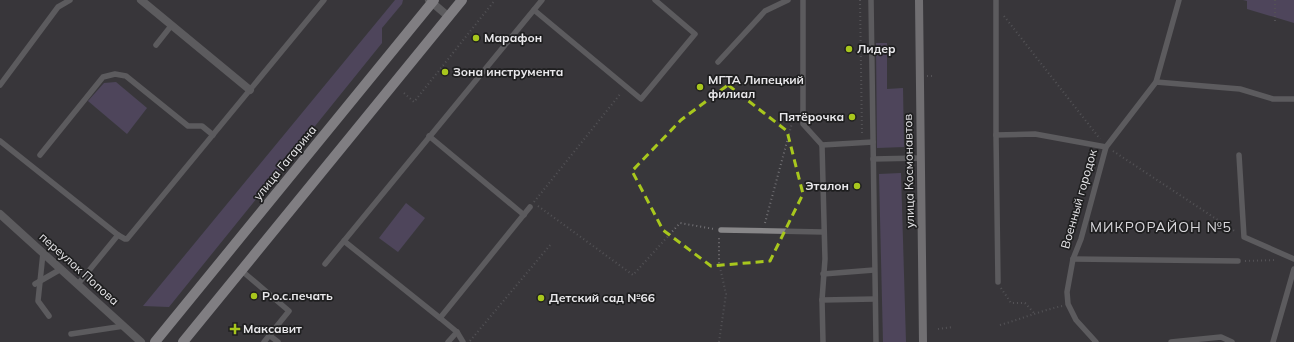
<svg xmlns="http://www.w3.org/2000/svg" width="1294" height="342" font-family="Mulish,sans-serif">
<rect width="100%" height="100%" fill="#38373b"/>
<g fill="#685883">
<path d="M 395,0 L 403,0 L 402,4 L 382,28 L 382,43 L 169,307 L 143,306 Z"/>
<path d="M 1243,0 L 1294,0 L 1294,23 L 1247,9 L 1247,1 Z"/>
<path d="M 876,43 L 887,43 L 887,89 L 903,88 L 904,147 L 877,148 Z"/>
<path d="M 116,82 L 147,108 L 127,134 L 88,101 L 104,83 Z"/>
<path d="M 901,173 L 906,342 L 883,342 L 879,174 Z"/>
<path d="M 406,203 L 425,218 L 398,252 L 379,238 Z"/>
</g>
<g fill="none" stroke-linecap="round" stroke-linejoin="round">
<g stroke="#737276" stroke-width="2" stroke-dasharray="1 3" stroke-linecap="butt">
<path d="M 860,0 L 862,135"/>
<path d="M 1004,16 L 1100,139"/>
<path d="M 1275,21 L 1275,0"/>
<path d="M 927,76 L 934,76"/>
<path d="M 404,93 L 414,102 L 495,0"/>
<path d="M 1113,151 L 1236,232"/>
<path d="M 534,202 L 621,93"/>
<path d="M 538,206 L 633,275 L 680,223 L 714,229"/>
<path d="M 765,223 L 795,112"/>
<path d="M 1245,261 L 1277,260"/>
<path d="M 1001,288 L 1011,303 L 1025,303 L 1034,313"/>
<path d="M 1000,325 C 1021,319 1040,311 1062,306"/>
<path d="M 938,329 L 953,327"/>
<path d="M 470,341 L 551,244"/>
<path d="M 719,342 L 726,294 L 719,263 L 719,236"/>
</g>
<g stroke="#888789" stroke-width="5.5">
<path d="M 803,0 L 803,124 L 822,145 L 825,259 L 822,300 L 823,342"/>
<path d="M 871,0 L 876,342"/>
<path d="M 996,0 L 996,135 L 1035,134 L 1106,147"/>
<path d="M 534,10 L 641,99 L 695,34 L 655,0"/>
<path d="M 156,45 L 171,26"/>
<path d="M 718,62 L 765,11 L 788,0"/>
<path d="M 1156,82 L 1240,89 L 1273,99 L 1294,99"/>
<path d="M 0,85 L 58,7 L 70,0"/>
<path d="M 996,135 L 998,282"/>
<path d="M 429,136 L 524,215"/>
<path d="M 0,141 L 118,235"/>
<path d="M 822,145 L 873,142"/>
<path d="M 40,155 L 103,77 L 115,74 L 126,76 L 188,126 L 202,126 L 213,135"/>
<path d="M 1239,155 L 1244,237 L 1294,259"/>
<path d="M 873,159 L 921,158"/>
<path d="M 721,230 L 823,232"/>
<path d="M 344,241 L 440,318"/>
<path d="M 43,253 L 38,301 L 49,316"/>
<path d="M 1073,259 L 1238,261"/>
<path d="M 325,264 L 542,0"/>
<path d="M 242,271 L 289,311 L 264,342"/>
<path d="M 823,274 L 874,270"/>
<path d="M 35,284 L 61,269"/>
<path d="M 78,284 L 118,235 L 125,239 L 127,239 L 324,0"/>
<path d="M 822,300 L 875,299"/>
<path d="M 457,332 L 463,342"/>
<path d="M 71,334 L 124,326"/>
<path d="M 269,335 L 278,342"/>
<path d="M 448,342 L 457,332 L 440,318 L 530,207"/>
<path d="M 1096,342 L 1076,320 L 1068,304 L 1067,292 L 1073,259 L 1081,239 L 1106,147 L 1156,82 L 1179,0"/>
<path d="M 1171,342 L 1221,337 L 1232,342"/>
<path d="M 1273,342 L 1294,269"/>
</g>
<g stroke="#888789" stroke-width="8">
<path d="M 141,0 L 250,90"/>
<path d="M 429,0 L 449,17"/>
<path d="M 0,214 L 141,342"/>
</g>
<path stroke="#b5b4b7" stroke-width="8" d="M 919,0 L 923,342"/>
<g stroke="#d7d6da" stroke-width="10">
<path d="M 155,342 L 434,0"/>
<path d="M 183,342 L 462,0"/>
</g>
</g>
<path d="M0 0H1294V342H0ZM 728,85 L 787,131 L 803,194 L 770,261 L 711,266 L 663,230 L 632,171 L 681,120 Z" fill="#38373b" fill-opacity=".55" fill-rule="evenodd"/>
<path fill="none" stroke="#a8c71d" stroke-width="3" stroke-dasharray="8 5" stroke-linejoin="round" d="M 728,85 L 787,131 L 803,194 L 770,261 L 711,266 L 663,230 L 632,171 L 681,120 Z"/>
<g fill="#a8c71d" stroke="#1f1f20" stroke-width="1.5">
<circle cx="476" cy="38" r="4"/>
<circle cx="849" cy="49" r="4"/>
<circle cx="445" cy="72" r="4"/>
<circle cx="700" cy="87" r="4"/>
<circle cx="852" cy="117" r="4"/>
<circle cx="857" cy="186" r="4"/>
<circle cx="254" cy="296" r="4"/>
<circle cx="541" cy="298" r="4"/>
<path d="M233 323h4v4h4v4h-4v4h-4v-4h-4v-4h4z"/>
</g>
<g text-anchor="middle" stroke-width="3.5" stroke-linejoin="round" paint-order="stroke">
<g font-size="12" font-weight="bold" fill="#e9e8eb" stroke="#1f1f20" text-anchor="start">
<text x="484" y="42">Марафон</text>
<text x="857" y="53">Лидер</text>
<text x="453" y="76">Зона инструмента</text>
<text x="708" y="84">МГТА Липецкий<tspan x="708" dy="14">филиал</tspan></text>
<text x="844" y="121" text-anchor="end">Пятёрочка</text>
<text x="849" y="190" text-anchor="end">Эталон</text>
<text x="262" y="300">Р.о.с.печать</text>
<text x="549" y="302">Детский сад №66</text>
<text x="243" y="333">Максавит</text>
</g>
<g font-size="12" fill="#e9e8eb" stroke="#1f1f20">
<text transform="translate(285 163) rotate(-51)" y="4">улица Гагарина</text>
<text transform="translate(909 171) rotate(-91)" y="4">улица Космонавтов</text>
<text transform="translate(1079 199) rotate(-74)" y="4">Военный городок</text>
<text transform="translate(79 269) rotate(42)" y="4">переулок Попова</text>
</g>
<g font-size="14" letter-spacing="1" fill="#d8d7db" stroke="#1f1f20">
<text x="1161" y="232">МИКРОРАЙОН №5</text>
</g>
</g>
</svg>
